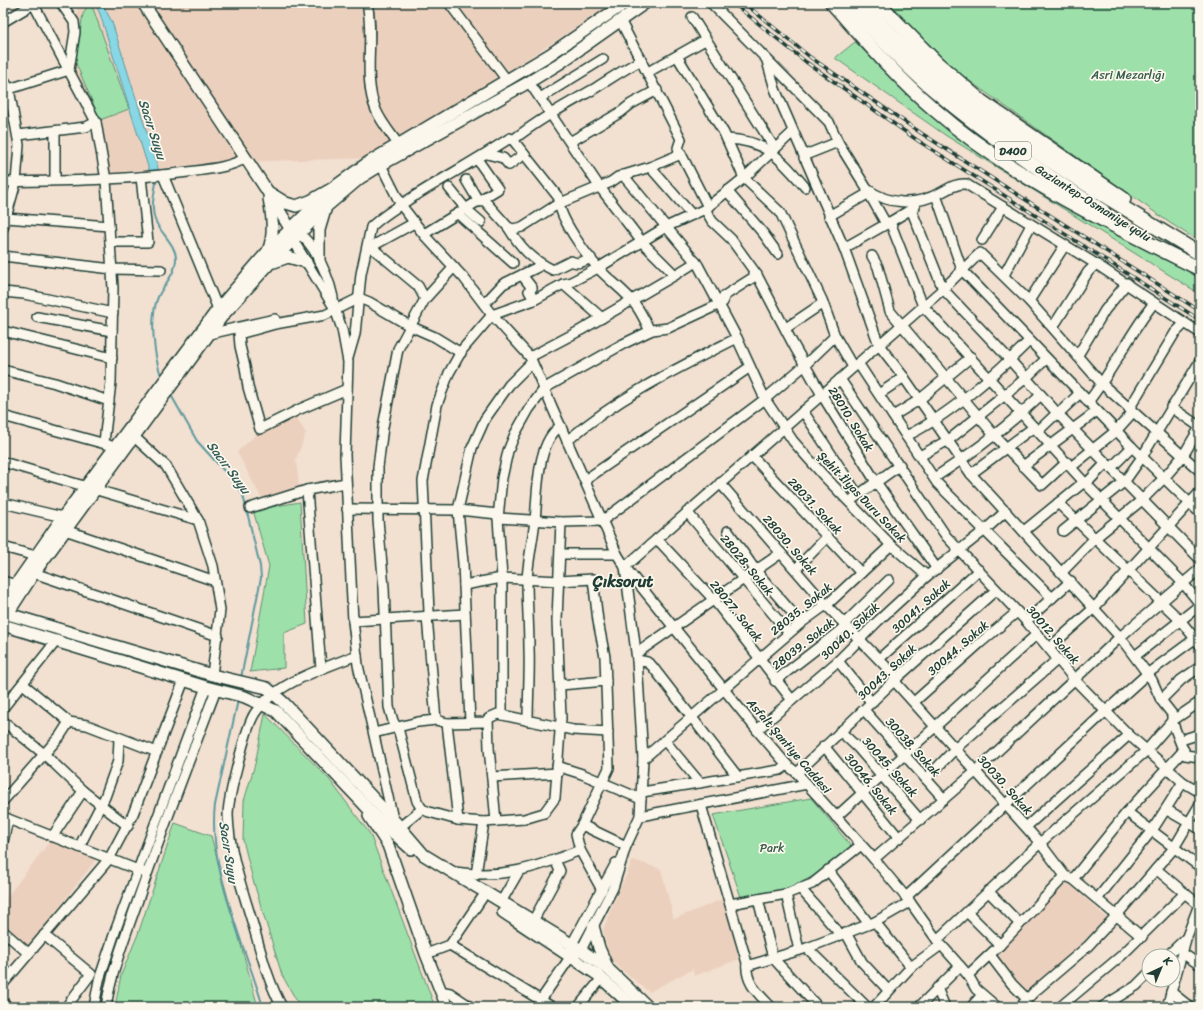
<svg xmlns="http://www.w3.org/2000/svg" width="1203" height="1010" font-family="Sriracha,sans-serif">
<rect width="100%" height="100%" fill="#f2e0d1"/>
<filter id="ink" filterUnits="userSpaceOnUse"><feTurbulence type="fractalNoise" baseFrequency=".025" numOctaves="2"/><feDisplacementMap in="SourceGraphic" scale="8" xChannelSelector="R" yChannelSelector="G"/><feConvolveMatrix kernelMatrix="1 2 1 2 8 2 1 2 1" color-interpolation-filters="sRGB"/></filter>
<g filter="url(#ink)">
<g fill="#ecd0be">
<path d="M 78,3 L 602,3 L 605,9 L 373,158 L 229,162 L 106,173 L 72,56 Z"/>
<path d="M 295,416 L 306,433 L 296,459 L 299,486 L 263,501 L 237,452 L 259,432 Z"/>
<path d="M 50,841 L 90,855 L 95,861 L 29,946 L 3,923 L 3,902 Z"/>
<path d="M 633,860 L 661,869 L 674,919 L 723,899 L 739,959 L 694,976 L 693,969 L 649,992 L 618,967 L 609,957 L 603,930 L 612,906 Z"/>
<path d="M 1068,882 L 1108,919 L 1027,993 L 995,954 Z"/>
</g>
<g fill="#9ee0aa" stroke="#5e8e6f">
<path d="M 89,3 L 91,3 L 129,109 L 100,120 L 75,61 L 83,14 Z"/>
<path d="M 883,3 L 1200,3 L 1200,242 L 1170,223 L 961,75 Z"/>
<path d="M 855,42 L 902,87 L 1022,180 L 1082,217 L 1163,256 L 1200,279 L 1200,294 L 945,135 L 835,58 Z"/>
<path d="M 300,502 L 307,624 L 284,633 L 284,668 L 250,672 L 269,566 L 253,510 Z"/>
<path d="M 265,714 L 329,779 L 370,834 L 435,1007 L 300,1007 L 282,975 L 253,880 L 243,840 L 244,801 L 255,764 Z"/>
<path d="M 811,798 L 852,847 L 819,873 L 791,888 L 741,897 L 713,815 Z"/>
<path d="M 175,823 L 211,836 L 258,1007 L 115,1007 L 121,975 L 138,934 Z"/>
</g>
<path fill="#88d7e5" stroke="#5e999e" d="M 95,3 L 102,3 L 112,22 L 159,171 L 149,170 L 100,14 Z"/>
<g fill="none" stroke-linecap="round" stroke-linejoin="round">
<g stroke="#5e999e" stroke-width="2">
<path d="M 157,177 C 155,191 150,206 155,220 C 160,233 177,245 176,260 C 175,275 164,284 158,297 C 149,317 154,358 162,378"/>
<path d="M 171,395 L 197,441 L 237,485 L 243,495 L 260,566 L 261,578 L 241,678"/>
<path d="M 238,700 L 215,805 C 207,868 246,947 263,1007"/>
</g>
<defs>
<g id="minor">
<path d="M 33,3 L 96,122 L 106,180 L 113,288 L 111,382 L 104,442"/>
<path d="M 367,3 C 375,38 362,77 376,110 C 381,122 391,134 398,144"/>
<path d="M 449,3 L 506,79"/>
<path d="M 711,3 L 829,122 L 838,142 L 867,189 C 889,205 915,206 940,193 C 948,189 956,183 966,184 L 1096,264 L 1200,333"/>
<path d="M 692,17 L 775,149"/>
<path d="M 620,20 L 681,139 L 678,148 L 708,207"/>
<path d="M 3,22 L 35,3"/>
<path d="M 677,56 L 724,133 L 744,178 L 780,212 L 822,300 L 835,336 L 853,367"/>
<path d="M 767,61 L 775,89 L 844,248 L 879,345 L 903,376 L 971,474 L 1120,637 L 1152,680 L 1161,700 L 1172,714 L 1172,721 L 1146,751 L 1040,843 L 937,940"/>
<path d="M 648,72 L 705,40"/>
<path d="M 3,78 L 9,89 L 19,145 L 16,182 L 3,228"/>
<path d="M 529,82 L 599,186 L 642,242 L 675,275 L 581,330 L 530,357"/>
<path d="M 9,89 L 69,70 L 75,32 L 74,22 L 61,3"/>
<path d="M 540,98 L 603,59"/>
<path d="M 55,131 L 55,180"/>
<path d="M 18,135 L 86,127 L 96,122"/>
<path d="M 727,139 C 766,140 781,159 805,187"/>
<path d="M 513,140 L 559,198 C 557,216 587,256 600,270 C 611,282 628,293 637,307 C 642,314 646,323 650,331"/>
<path d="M 570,142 L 621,112 L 631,104 L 657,90"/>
<path d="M 487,154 L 503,158 L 509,165 L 524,154"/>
<path d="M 804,158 L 808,154 L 838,142"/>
<path d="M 381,165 L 401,205 L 425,236 L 464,278 L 492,315 L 530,357 L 617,554 L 625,567 L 637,660 L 643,759 L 640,816 L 626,846 L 613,888 L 581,950 L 575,953"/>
<path d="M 650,167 L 692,215"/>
<path d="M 163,175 L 218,309"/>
<path d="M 623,175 L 698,265 L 737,338 L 765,399 L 793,441 L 823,475 L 891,545 L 927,576"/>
<path d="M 466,180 L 479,202"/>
<path d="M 3,182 C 65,181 127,180 188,172 C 209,169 228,168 246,158"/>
<path d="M 449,188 L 466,209 L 481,222"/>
<path d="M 867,190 L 885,222 L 890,222 L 915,207"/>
<path d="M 727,191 L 763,233 L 778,254"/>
<path d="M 936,195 L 962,270 L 1132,447 L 1200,513"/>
<path d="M 483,199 L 508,227 L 513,229 L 522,227 L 558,204 L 611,182 L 618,177 L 650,167 L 681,154"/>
<path d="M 911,209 L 943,289 L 1010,360 L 1058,414 L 1200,559"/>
<path d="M 458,214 L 513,263"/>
<path d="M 829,216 L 869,193"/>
<path d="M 6,218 L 109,226"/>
<path d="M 508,227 C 520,247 532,260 553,270 L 571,261 C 578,265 584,261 591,258"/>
<path d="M 294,231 C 315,240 332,284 334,305"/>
<path d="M 292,234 L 293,240 L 335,309 L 342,329 L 348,362 L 345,455 L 353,621 L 358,665 L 393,819"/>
<path d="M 424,234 L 498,189 L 477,159"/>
<path d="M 982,240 L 1003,207"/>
<path d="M 110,242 L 148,242 L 141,177"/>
<path d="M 371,247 L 418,286 L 425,299"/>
<path d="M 844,248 L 890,222 L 923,306 L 1084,482 L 1183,583 L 1200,604"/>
<path d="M 367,249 L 414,223"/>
<path d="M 3,256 L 112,269 L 161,270"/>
<path d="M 872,256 L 878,267 L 890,311 L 994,435 L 1042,485 L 1067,462"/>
<path d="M 454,267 L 425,299 L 398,349 L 383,427 L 378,467 L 378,520 L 384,588 L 389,707 L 393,721 L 399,732 L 417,801 L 422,809 L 429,812 L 458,820 L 484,822 L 524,819 L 544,813 L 555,798 L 561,718 L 557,620 L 561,522"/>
<path d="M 522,275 L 532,288 L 529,291 L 534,300"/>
<path d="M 675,275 L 696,262"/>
<path d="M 757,275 L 793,344 L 822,395 L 876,482 L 937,569"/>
<path d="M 1004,275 L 1031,225"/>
<path d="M 563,284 L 602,318"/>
<path d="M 3,292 L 24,294 L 113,313"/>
<path d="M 1029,301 L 1065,245"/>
<path d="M 484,304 L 503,284 L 538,267 L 540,264"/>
<path d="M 37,317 L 112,331"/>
<path d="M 1053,327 L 1088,272 L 1096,264"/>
<path d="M 786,328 L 823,303"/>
<path d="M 3,331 L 112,358"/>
<path d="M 209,334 L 275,319"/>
<path d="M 1078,355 L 1105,310 L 1127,283"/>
<path d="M 348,358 L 355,334 L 361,274 L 371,227 C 383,215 399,206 413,197 C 445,177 478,159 510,138 L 513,140 C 538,120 566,105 594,89 C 610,79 624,69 642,60"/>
<path d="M 858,363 L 937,483 L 1052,598"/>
<path d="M 3,370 L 55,383 L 109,401"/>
<path d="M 840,379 L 946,536 L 1026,621 L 1075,680 L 1129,735 L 1183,782 L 1200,792"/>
<path d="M 347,389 L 300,409 L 260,429 L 248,387 L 245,367 L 240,346 L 239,334 L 275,324 L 325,315 L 359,298 L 369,302 L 410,326 L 435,337 L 461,353"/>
<path d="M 879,394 L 904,377"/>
<path d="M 1088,402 C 1113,371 1129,334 1154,303"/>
<path d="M 1171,407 L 1200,427"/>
<path d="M 1129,409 L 1175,333 L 1184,324"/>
<path d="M 803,411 L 858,495"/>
<path d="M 1058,414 L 1079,394"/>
<path d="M 3,416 L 109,445"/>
<path d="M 893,416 L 919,400 L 971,357"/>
<path d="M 1038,431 L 1057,413"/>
<path d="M 130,433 L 166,466 L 198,520 L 213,566 L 220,610 L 212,675"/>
<path d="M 906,436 C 947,417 997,373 1029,341"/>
<path d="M 567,441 C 618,397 678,368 737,338"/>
<path d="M 752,456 L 861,573"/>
<path d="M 920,456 L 950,439 L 1026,378 L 1046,359"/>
<path d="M 3,462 L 198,520"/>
<path d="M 1023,466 L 1097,411"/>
<path d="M 1071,467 L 1117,430 L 1133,412"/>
<path d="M 1111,468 L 1132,447"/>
<path d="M 971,474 L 1034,427"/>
<path d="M 934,478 C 972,454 1008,426 1041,395"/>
<path d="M 585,480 L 750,367"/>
<path d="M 720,483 L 826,605 L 897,678 L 896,683 L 1040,843 L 1065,876 L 1073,879 L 1142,937"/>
<path d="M 1086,484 L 1106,463"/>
<path d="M 307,490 L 321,669"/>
<path d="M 854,498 L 900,465"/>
<path d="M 3,503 L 63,517"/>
<path d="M 1058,503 L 1180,620 L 1200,645"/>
<path d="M 250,508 L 307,490 L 346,483"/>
<path d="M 347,509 L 458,510 L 498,514"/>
<path d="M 687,512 L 789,633"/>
<path d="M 498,518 L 561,522 L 602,521 L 765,399 L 805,365 L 835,336"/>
<path d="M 65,530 L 215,581"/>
<path d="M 728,531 L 756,571 L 801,623"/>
<path d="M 1024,531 L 1084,482"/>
<path d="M 1063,531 L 1125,481 L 1142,457 L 1200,361"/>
<path d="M 657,539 L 714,600 L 792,700"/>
<path d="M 3,547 L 36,556"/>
<path d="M 561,554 L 617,554"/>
<path d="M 796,569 L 827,537"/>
<path d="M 1062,572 L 1095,538 L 1142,500 L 1164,478 L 1183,456 L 1200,427"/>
<path d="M 34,573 L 218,636"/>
<path d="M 3,581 L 16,585"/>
<path d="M 464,585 L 502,578 L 559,581 L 593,579 L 598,621 L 605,657 L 609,768 L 582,825 L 626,846"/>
<path d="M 353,621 L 465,614"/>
<path d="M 1026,621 L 1071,581"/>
<path d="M 844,624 L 889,580"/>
<path d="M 1049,648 L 1094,608 L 1200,492"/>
<path d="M 637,653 L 781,553"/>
<path d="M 1135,656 L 1200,605"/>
<path d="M 879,659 L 979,570"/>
<path d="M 637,660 L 647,662 L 652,666 L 738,777"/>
<path d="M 838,661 L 872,703"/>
<path d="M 775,681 L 846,626"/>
<path d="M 23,684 L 69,722 L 87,725 L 157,752"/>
<path d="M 560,685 L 606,681"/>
<path d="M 1161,700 L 1181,680 L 1200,667"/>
<path d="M 914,702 L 980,643 L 1017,612"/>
<path d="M 1200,702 L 1172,721 L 1185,755 L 1200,757"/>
<path d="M 3,708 L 57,640"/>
<path d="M 864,710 L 944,799"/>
<path d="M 502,715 L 502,578 L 498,518 L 502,478 L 508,451 L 515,434 L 529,409 L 545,388 L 623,344 L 652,330 L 668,328 L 720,304 L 723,302 L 724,296 L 757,275 L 731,239 L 712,221 L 705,209"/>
<path d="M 488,719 L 489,748 L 496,821"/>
<path d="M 436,720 L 427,617 L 429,612 L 423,481 L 437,405 L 449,373 L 462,350 L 492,315 L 534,300 L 563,284 L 571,282 L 598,268 L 666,227 L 705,209 L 744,178 L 793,132"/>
<path d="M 3,721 L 44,754 L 83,791 L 128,826"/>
<path d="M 528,721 C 528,696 530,672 529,648 C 529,625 527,603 527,580 C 528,560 533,540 535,520 C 538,493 536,442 561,426"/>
<path d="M 470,722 L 463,563 L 458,510 L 472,448 L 485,419 L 509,385 L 532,362"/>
<path d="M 447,723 L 458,820"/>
<path d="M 757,730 L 838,661 L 878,621 L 927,576 L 985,530 L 1006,511"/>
<path d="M 840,731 L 858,748 L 920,820"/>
<path d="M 374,733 L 418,722 L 436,720 L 447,723 L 485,722 L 491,717 L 498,714 L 573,730 L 608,732"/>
<path d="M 1181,740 L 1200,734"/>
<path d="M 665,741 L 700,783"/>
<path d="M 824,746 L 899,838"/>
<path d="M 643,759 L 801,623 L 830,602 L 891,545"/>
<path d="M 557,766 L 582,774 L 641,799"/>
<path d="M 797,773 L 897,678 L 996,590"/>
<path d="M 492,777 L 558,773"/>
<path d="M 926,779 L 956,748 L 1058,659"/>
<path d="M 642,792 L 780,770 L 787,765"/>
<path d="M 3,801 L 60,736 L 69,722"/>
<path d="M 701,805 L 747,963 C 745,983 758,993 771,1007"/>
<path d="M 1167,810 L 1200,829"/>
<path d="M 1127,812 L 1200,867"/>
<path d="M 640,816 L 807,784"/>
<path d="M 3,817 L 143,872"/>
<path d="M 836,817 L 1037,634"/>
<path d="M 582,825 L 576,834 L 580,850 L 602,890"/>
<path d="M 400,827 L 422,809"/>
<path d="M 1026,827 L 1129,735"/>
<path d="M 52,837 L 83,791"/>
<path d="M 3,842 L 8,819"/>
<path d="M 79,847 L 105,797 L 118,761 L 119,739"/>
<path d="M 874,859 L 974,773 L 1120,637 L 1200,569"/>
<path d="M 1156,869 L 1199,905"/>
<path d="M 828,870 L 869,924"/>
<path d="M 454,872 C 502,879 536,868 580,850"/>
<path d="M 476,875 L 484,822"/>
<path d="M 1073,879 L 1127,812 L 1184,750"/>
<path d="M 800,888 L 840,934"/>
<path d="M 988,891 L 1020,924"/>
<path d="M 786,894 L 799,950"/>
<path d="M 906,897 L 1106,711 L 1147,674 L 1200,635"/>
<path d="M 1098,898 L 1153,829 L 1183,782"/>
<path d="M 758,899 L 773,958 L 818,1007"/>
<path d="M 501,902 L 519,871"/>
<path d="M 730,904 L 786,894 L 812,884 L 861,845"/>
<path d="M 967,912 L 1000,945"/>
<path d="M 533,921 L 560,871 L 555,860"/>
<path d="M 875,922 L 911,967"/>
<path d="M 3,931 L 28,953"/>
<path d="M 846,933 L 862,962 L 888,990"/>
<path d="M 44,935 L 91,974 L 66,1007"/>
<path d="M 450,945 L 552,1007"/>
<path d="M 807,948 L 867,1007"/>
<path d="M 1182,953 L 1200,965"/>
<path d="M 426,954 L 450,945 L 482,898"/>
<path d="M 990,955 L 1012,984 L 1027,999"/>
<path d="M 1167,956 L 1185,939"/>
<path d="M 747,966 L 807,948 L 875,922 L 910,902"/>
<path d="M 968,975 L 937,940 L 910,902 L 874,859 L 797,773 L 787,765 L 757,730 L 625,567 L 943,289 L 980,253 L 1029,301 L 1102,384 L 1200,471"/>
<path d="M 3,984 L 109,859 L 133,814 L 184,680"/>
<path d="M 937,988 L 945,1007"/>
<path d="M 440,991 L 450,993 L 471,1007"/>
<path d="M 1171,992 L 1190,1007"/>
<path d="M 3,1003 L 8,1007"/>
<path d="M 94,1007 L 99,980 L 116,929 L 206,687"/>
<path d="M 106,1007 C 112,968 127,932 140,894 C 164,825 190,758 216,690"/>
<path d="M 282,1007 C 267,980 260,948 251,918 C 241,885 229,851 228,815 C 228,798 246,726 255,713 C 275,683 325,668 357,655"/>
<path d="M 536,1007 L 571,956 L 572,944 L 616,863"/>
<path d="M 578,1007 L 602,978"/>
<path d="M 874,1007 L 911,967 L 941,945"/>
<path d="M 919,1007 L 960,966"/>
<path d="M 971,1007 L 982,995"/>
<path d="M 997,1007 L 976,989 L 968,975 L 1000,945 L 1065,876"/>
<path d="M 1020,1007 L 1034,992 L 1088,946 L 1116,916 L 1174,848 L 1200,804"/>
<path d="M 1060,1007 L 1121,956 L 1185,893"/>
<path d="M 1102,1007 L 1136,986 L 1149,973"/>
<path d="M 1167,1007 L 1186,939 L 1200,902"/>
</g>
<g id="major">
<path d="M 143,3 L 268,192 L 291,230"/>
<path d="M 268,192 L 286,203 L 296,206 L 310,201 L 333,188 L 369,162 L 549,55 L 625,3"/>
<path d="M 268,251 C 275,235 272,215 269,198"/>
<path d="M 319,260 L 319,230 L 325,210"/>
<path d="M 274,262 L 288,257 L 306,262"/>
<path d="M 3,603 L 63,517 L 218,309 L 268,251 L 333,188"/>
<path d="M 3,616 L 8,614 L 212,675 L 267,688 L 284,703 L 400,827 L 424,855 L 581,950 L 608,969 L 648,1007"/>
<path d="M 3,621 L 34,573 L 223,315 L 269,264 L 327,206 L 360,178 L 381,165 L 529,82 L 560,63 L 645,3"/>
<path d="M 3,625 L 206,687 L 245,697 L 276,711 L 376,817 L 411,849"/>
<path d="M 369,816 L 388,845 L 426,954 L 447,1007"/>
<path d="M 503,912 L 598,975 L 633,1007"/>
<path d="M 593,926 L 599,948 L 608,969"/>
</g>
<g id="highway">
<path d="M 832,3 C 865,40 897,78 935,110 C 1013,178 1108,223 1200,269"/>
<path d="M 848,3 C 873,30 898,59 926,83 C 981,131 1041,172 1103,211"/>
<path d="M 862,3 C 955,110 1080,181 1200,254"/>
<path d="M 878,3 L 937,63 L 981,101 L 1124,199"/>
</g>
</defs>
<use href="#minor" stroke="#1f3d34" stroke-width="12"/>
<use href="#major" stroke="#1f3d34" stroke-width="14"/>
<use href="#highway" stroke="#1f3d34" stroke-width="16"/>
<use href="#minor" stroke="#fbf7ec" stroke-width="9"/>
<use href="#major" stroke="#fbf7ec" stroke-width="11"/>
<use href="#highway" stroke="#fbf7ec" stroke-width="13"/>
<defs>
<g id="rail">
<path d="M 733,3 L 806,62 L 917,140 L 1200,320"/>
<path d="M 744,3 L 810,57 L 921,133 L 1200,311"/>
</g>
</defs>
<use href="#rail" stroke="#1f3d34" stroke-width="3.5"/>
<use href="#rail" stroke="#fbf7ec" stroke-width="2" stroke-dasharray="6" stroke-linecap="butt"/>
</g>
</g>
<g text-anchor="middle" stroke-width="3.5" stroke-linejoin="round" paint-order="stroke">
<rect fill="#fbf7ec" stroke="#61756b" stroke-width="1" x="995" y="142" width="36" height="18" rx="3"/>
<g font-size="11" font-weight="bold" fill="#1f3d34">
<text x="1013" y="155">D400</text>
</g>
<g font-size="12" fill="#385e4c" stroke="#fbf7ec">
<text x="1128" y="79">Asri Mezarlığı</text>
<text x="772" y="852">Park</text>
</g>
<g font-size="12" fill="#1f3d34" stroke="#fbf7ec">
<text transform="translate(1093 203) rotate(32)" y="4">Gaziantep-Osmaniye yolu</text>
<text transform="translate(851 419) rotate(58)" y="4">28010. Sokak</text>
<text transform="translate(862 497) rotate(46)" y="4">Şehit İlyas Duru Sokak</text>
<text transform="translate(815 506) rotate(47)" y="4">28031. Sokak</text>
<text transform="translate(790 545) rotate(49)" y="4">28030. Sokak</text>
<text transform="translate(747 565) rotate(50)" y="4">28028. Sokak</text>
<text transform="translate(921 606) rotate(-42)" y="4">30041. Sokak</text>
<text transform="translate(801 609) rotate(-39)" y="4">28035. Sokak</text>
<text transform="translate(736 611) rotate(51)" y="4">28027. Sokak</text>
<text transform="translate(850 631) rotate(-44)" y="4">30040. Sokak</text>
<text transform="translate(1053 635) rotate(49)" y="4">30012. Sokak</text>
<text transform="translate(803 644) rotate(-38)" y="4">28039. Sokak</text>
<text transform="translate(958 648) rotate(-41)" y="4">30044. Sokak</text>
<text transform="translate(887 672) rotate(-43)" y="4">30043. Sokak</text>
<text transform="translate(789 746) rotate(49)" y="4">Asfalt Şantiye Caddesi</text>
<text transform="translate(913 747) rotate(48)" y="4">30038. Sokak</text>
<text transform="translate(890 767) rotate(48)" y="4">30045. Sokak</text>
<text transform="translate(871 784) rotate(51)" y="4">30046. Sokak</text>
<text transform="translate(1005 785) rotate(48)" y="4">30030. Sokak</text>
</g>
<g font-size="13" font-style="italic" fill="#345c57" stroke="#fbf7ec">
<text transform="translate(153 129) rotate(72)" y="5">Sacır Suyu</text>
<text transform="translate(229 467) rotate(53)" y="5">Sacır Suyu</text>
<text transform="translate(229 852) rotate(81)" y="5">Sacır Suyu</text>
</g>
<g font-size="16" font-weight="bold" fill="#1f3d34" stroke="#fbf7ec">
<text x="623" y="587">Çıksorut</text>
</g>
</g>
<rect width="1203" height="1010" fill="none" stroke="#fbf7ec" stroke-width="16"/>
<rect x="8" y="8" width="1187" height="994" fill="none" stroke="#1f3d34" stroke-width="1.5" filter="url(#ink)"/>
<g transform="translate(1161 968) rotate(44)"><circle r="19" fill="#fbf7ec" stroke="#a3ada2"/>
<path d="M0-3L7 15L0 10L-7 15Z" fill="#1f3d34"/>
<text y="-6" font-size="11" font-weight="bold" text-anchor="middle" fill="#1f3d34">K</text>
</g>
</svg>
